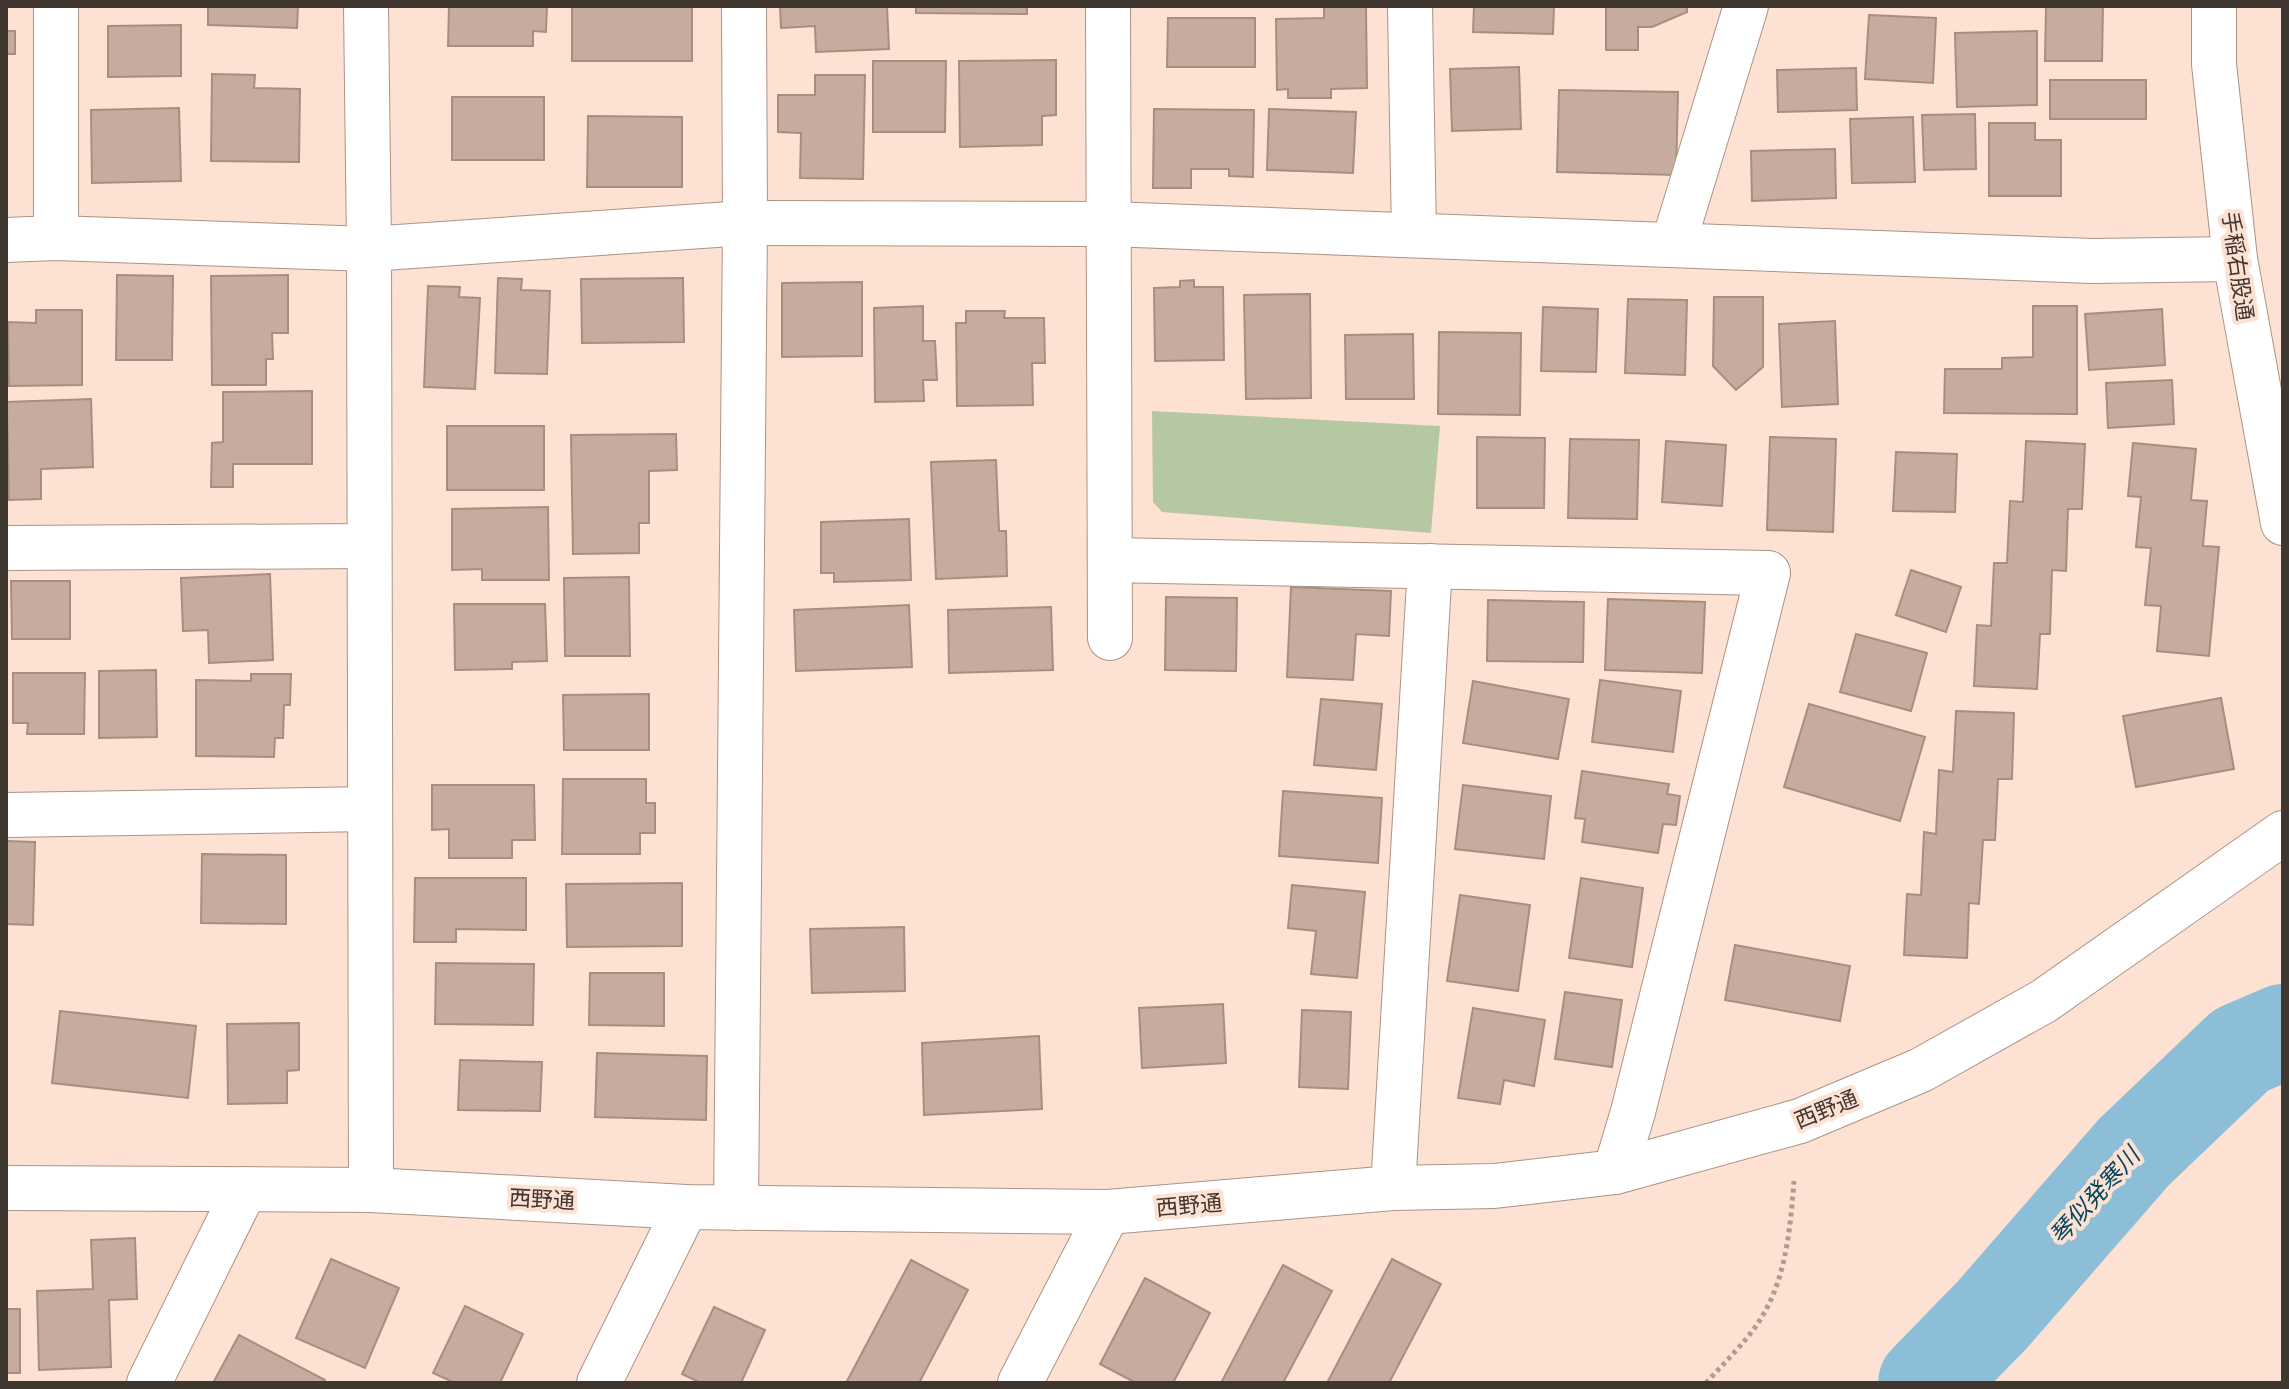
<svg xmlns="http://www.w3.org/2000/svg" width="2289" height="1389" font-family="Ubuntu,'Noto Sans JP',sans-serif">
<rect width="100%" height="100%" fill="#fde2d3"/>
<path fill="#b6c7a3" d="M 1152,411 L 1440,426 L 1431,533 L 1162,512 L 1153,502 Z"/>
<g fill="none" stroke-linecap="round" stroke-linejoin="round">
<path stroke="#8dbed7" stroke-width="96" d="M 1926,1383 L 1993,1314 L 2134,1152 L 2241,1050 L 2283,1032"/>
</g>
<g fill="#c6ac9f" stroke="#a78e81" stroke-width="2">
<path d="M 208,6 L 298,6 L 297,28 L 208,25 Z"/>
<path d="M 449,6 L 547,6 L 546,32 L 533,31 L 533,46 L 448,46 Z"/>
<rect x="572" y="6" width="120" height="55"/>
<path d="M 780,6 L 887,6 L 889,49 L 816,52 L 815,26 L 781,28 Z"/>
<path d="M 916,6 L 1027,6 L 1027,14 L 916,13 Z"/>
<path d="M 1324,6 L 1366,7 L 1367,88 L 1331,89 L 1331,98 L 1288,98 L 1288,89 L 1277,90 L 1276,19 L 1324,18 Z"/>
<path d="M 1474,6 L 1554,6 L 1553,34 L 1473,32 Z"/>
<path d="M 1606,6 L 1687,6 L 1687,12 L 1652,27 L 1638,27 L 1638,50 L 1606,50 Z"/>
<path d="M 2046,6 L 2103,6 L 2102,61 L 2045,61 Z"/>
<path d="M 1869,15 L 1936,18 L 1933,83 L 1865,79 Z"/>
<path d="M 1168,18 L 1255,18 L 1255,67 L 1167,67 Z"/>
<path d="M 181,25 L 181,76 L 108,77 L 108,26 Z"/>
<rect x="6" y="31" width="9" height="23"/>
<path d="M 2037,31 L 2037,105 L 1957,107 L 1955,33 Z"/>
<path d="M 1056,60 L 1056,115 L 1042,116 L 1042,145 L 960,147 L 959,61 Z"/>
<path d="M 873,61 L 946,61 L 945,132 L 873,132 Z"/>
<path d="M 1519,67 L 1521,129 L 1452,131 L 1450,69 Z"/>
<path d="M 1856,68 L 1857,110 L 1778,112 L 1777,70 Z"/>
<path d="M 212,74 L 255,75 L 254,88 L 300,89 L 299,162 L 211,161 Z"/>
<path d="M 815,75 L 865,75 L 863,179 L 800,178 L 801,133 L 778,132 L 778,95 L 815,95 Z"/>
<rect x="2050" y="80" width="96" height="39"/>
<path d="M 1559,90 L 1678,92 L 1676,175 L 1557,172 Z"/>
<rect x="452" y="97" width="92" height="63"/>
<path d="M 179,108 L 181,181 L 92,183 L 91,110 Z"/>
<path d="M 1154,109 L 1254,110 L 1253,177 L 1229,176 L 1229,169 L 1191,169 L 1191,188 L 1153,188 Z"/>
<path d="M 1269,109 L 1356,112 L 1353,173 L 1267,170 Z"/>
<path d="M 1975,114 L 1976,169 L 1924,170 L 1922,115 Z"/>
<path d="M 588,116 L 682,117 L 682,187 L 587,187 Z"/>
<path d="M 1913,117 L 1915,182 L 1852,183 L 1850,119 Z"/>
<path d="M 1989,123 L 2035,123 L 2035,140 L 2061,140 L 2061,196 L 1989,196 Z"/>
<path d="M 1835,149 L 1836,198 L 1752,201 L 1751,151 Z"/>
<path d="M 117,275 L 173,276 L 172,360 L 116,360 Z"/>
<path d="M 288,275 L 288,333 L 272,333 L 273,359 L 266,359 L 266,385 L 212,385 L 211,276 Z"/>
<path d="M 498,278 L 522,279 L 521,290 L 550,291 L 547,374 L 495,373 Z"/>
<path d="M 683,278 L 684,342 L 582,343 L 581,279 Z"/>
<path d="M 1194,280 L 1194,287 L 1223,287 L 1224,360 L 1155,361 L 1154,288 L 1180,287 L 1180,281 Z"/>
<path d="M 862,282 L 862,356 L 782,357 L 782,283 Z"/>
<path d="M 428,286 L 460,287 L 459,297 L 480,298 L 475,389 L 424,387 Z"/>
<path d="M 1310,294 L 1311,398 L 1246,399 L 1244,295 Z"/>
<path d="M 1714,297 L 1763,297 L 1763,367 L 1736,390 L 1713,366 Z"/>
<path d="M 1628,299 L 1687,300 L 1685,375 L 1625,373 Z"/>
<path d="M 923,306 L 923,341 L 935,341 L 937,380 L 923,380 L 924,401 L 875,402 L 874,308 Z"/>
<path d="M 2033,306 L 2077,306 L 2077,414 L 1944,413 L 1945,369 L 2002,369 L 2002,358 L 2033,357 Z"/>
<path d="M 1543,307 L 1598,309 L 1596,372 L 1541,371 Z"/>
<path d="M 2162,309 L 2165,365 L 2089,370 L 2085,314 Z"/>
<path d="M 36,310 L 82,310 L 82,385 L 9,386 L 8,322 L 36,323 Z"/>
<path d="M 966,311 L 1005,311 L 1004,318 L 1044,318 L 1045,363 L 1032,363 L 1033,405 L 957,406 L 956,323 L 966,323 Z"/>
<path d="M 1835,321 L 1838,404 L 1782,407 L 1779,324 Z"/>
<path d="M 1439,332 L 1521,333 L 1520,415 L 1438,414 Z"/>
<path d="M 1413,334 L 1414,399 L 1346,399 L 1345,335 Z"/>
<path d="M 2172,380 L 2174,424 L 2108,428 L 2106,383 Z"/>
<path d="M 312,391 L 312,464 L 233,464 L 233,487 L 211,487 L 212,443 L 223,442 L 223,392 Z"/>
<path d="M 91,399 L 93,467 L 41,469 L 41,499 L 9,500 L 7,402 Z"/>
<rect x="447" y="426" width="97" height="64"/>
<path d="M 676,434 L 677,470 L 649,471 L 649,523 L 639,523 L 639,553 L 573,554 L 571,435 Z"/>
<path d="M 1477,437 L 1545,438 L 1544,508 L 1477,508 Z"/>
<path d="M 1770,437 L 1836,439 L 1833,532 L 1767,530 Z"/>
<path d="M 1570,439 L 1639,440 L 1637,519 L 1568,518 Z"/>
<path d="M 1666,441 L 1726,445 L 1722,506 L 1662,502 Z"/>
<path d="M 2026,441 L 2085,444 L 2082,509 L 2068,509 L 2066,571 L 2052,570 L 2050,634 L 2040,634 L 2037,689 L 1974,686 L 1977,625 L 1991,626 L 1994,563 L 2007,563 L 2010,501 L 2023,502 Z"/>
<path d="M 2133,443 L 2196,449 L 2191,500 L 2207,501 L 2203,546 L 2219,547 L 2209,656 L 2157,651 L 2161,606 L 2145,605 L 2151,548 L 2136,547 L 2141,497 L 2128,496 Z"/>
<path d="M 1896,452 L 1957,454 L 1955,512 L 1893,511 Z"/>
<path d="M 996,460 L 999,531 L 1006,531 L 1007,576 L 936,579 L 931,462 Z"/>
<path d="M 548,507 L 549,580 L 482,580 L 482,569 L 452,570 L 452,509 Z"/>
<path d="M 909,519 L 911,580 L 834,582 L 834,573 L 821,573 L 821,522 Z"/>
<path d="M 1911,570 L 1961,587 L 1946,632 L 1896,615 Z"/>
<path d="M 270,574 L 273,660 L 209,663 L 208,630 L 183,631 L 181,578 Z"/>
<path d="M 629,577 L 630,656 L 565,656 L 564,578 Z"/>
<path d="M 11,581 L 70,581 L 70,639 L 12,639 Z"/>
<path d="M 1291,587 L 1391,591 L 1389,636 L 1356,634 L 1353,680 L 1287,677 Z"/>
<path d="M 1166,597 L 1237,598 L 1236,671 L 1165,670 Z"/>
<path d="M 1608,599 L 1705,602 L 1702,673 L 1605,670 Z"/>
<path d="M 1488,600 L 1584,602 L 1583,662 L 1487,661 Z"/>
<path d="M 454,604 L 545,604 L 547,661 L 512,662 L 512,669 L 455,670 Z"/>
<path d="M 909,605 L 912,667 L 796,671 L 794,610 Z"/>
<path d="M 1051,607 L 1053,670 L 949,673 L 948,610 Z"/>
<path d="M 1856,634 L 1927,653 L 1911,711 L 1840,692 Z"/>
<path d="M 156,670 L 157,737 L 99,738 L 99,671 Z"/>
<path d="M 13,673 L 85,673 L 84,734 L 27,734 L 28,723 L 13,723 Z"/>
<path d="M 251,674 L 291,674 L 290,705 L 284,705 L 283,738 L 275,738 L 274,757 L 196,756 L 196,680 L 251,681 Z"/>
<path d="M 1600,680 L 1681,691 L 1673,752 L 1592,742 Z"/>
<path d="M 1473,681 L 1569,699 L 1558,759 L 1463,743 Z"/>
<path d="M 649,694 L 649,750 L 564,750 L 563,695 Z"/>
<path d="M 2221,698 L 2234,769 L 2136,787 L 2123,716 Z"/>
<path d="M 1321,699 L 1382,704 L 1376,770 L 1314,765 Z"/>
<path d="M 1809,704 L 1925,737 L 1900,821 L 1784,787 Z"/>
<path d="M 1956,711 L 2014,713 L 2012,779 L 1998,779 L 1995,840 L 1983,840 L 1979,904 L 1969,903 L 1967,958 L 1904,955 L 1907,894 L 1921,895 L 1924,832 L 1936,834 L 1939,770 L 1953,772 Z"/>
<path d="M 1582,771 L 1669,784 L 1667,794 L 1680,796 L 1676,825 L 1663,824 L 1658,853 L 1582,842 L 1585,819 L 1575,818 Z"/>
<path d="M 563,779 L 646,779 L 646,803 L 655,803 L 655,833 L 640,833 L 640,854 L 562,854 Z"/>
<path d="M 432,785 L 534,785 L 535,840 L 512,840 L 512,858 L 449,858 L 449,829 L 432,830 Z"/>
<path d="M 1463,785 L 1551,796 L 1544,859 L 1455,849 Z"/>
<path d="M 1283,791 L 1382,798 L 1378,863 L 1279,856 Z"/>
<path d="M 6,841 L 35,842 L 33,925 L 6,924 Z"/>
<path d="M 202,854 L 286,855 L 286,924 L 201,923 Z"/>
<path d="M 415,878 L 526,878 L 526,930 L 456,929 L 456,942 L 414,942 Z"/>
<path d="M 1581,878 L 1643,888 L 1632,967 L 1569,958 Z"/>
<path d="M 682,883 L 682,946 L 567,947 L 566,884 Z"/>
<path d="M 1292,885 L 1365,892 L 1357,978 L 1311,974 L 1316,931 L 1288,928 Z"/>
<path d="M 1460,895 L 1530,905 L 1518,991 L 1447,981 Z"/>
<path d="M 904,927 L 905,991 L 812,993 L 810,929 Z"/>
<path d="M 1735,945 L 1850,966 L 1840,1021 L 1725,1000 Z"/>
<path d="M 436,963 L 534,964 L 533,1025 L 435,1024 Z"/>
<path d="M 590,973 L 664,973 L 664,1026 L 589,1025 Z"/>
<path d="M 1565,992 L 1622,1000 L 1612,1067 L 1555,1059 Z"/>
<path d="M 1223,1004 L 1226,1063 L 1142,1068 L 1139,1008 Z"/>
<path d="M 1473,1008 L 1545,1020 L 1534,1086 L 1504,1080 L 1500,1104 L 1458,1098 Z"/>
<path d="M 1302,1010 L 1351,1012 L 1348,1089 L 1299,1087 Z"/>
<path d="M 60,1011 L 196,1026 L 188,1098 L 52,1083 Z"/>
<path d="M 299,1023 L 299,1070 L 287,1071 L 287,1103 L 228,1104 L 227,1024 Z"/>
<path d="M 1039,1036 L 1042,1109 L 924,1115 L 922,1043 Z"/>
<path d="M 597,1053 L 707,1056 L 706,1120 L 595,1117 Z"/>
<path d="M 460,1060 L 542,1062 L 540,1111 L 458,1110 Z"/>
<path d="M 135,1238 L 137,1299 L 109,1300 L 111,1367 L 39,1370 L 37,1291 L 93,1289 L 91,1240 Z"/>
<path d="M 331,1259 L 399,1288 L 365,1368 L 296,1338 Z"/>
<path d="M 1392,1259 L 1441,1284 L 1389,1383 L 1327,1383 Z"/>
<path d="M 911,1260 L 968,1290 L 919,1383 L 846,1383 Z"/>
<path d="M 1283,1265 L 1332,1291 L 1283,1383 L 1221,1383 Z"/>
<path d="M 1145,1278 L 1210,1313 L 1173,1383 L 1136,1383 L 1100,1364 Z"/>
<path d="M 465,1306 L 523,1334 L 500,1383 L 455,1383 L 433,1373 Z"/>
<path d="M 714,1307 L 765,1330 L 741,1383 L 701,1383 L 682,1374 Z"/>
<rect x="6" y="1309" width="14" height="64"/>
<path d="M 239,1335 L 325,1380 L 324,1383 L 213,1383 Z"/>
</g>
<g fill="none" stroke-linecap="round" stroke-linejoin="round">
<defs>
<g id="minor">
<path d="M 366,6 L 369,249 L 371,1190"/>
<path d="M 1108,6 L 1110,638"/>
<path d="M 1410,6 L 1414,235"/>
<path d="M 2214,6 L 2214,64 L 2235,259 L 2283,523"/>
<path d="M 56,238 L 56,6"/>
<path d="M 6,240 L 56,238 L 369,249 L 745,223 L 1109,224 L 2093,261 L 2235,259"/>
<path d="M 1673,245 L 1746,6"/>
<path d="M 6,548 L 369,546"/>
<path d="M 1110,560 L 1768,573 L 1633,1112 L 1615,1172"/>
<path d="M 6,815 L 370,809"/>
<path d="M 6,1188 L 371,1190 L 686,1207 L 1108,1212 L 1393,1188 L 1494,1186 L 1615,1172 L 1800,1121 L 1921,1070 L 2044,1001 L 2283,833"/>
<path d="M 1393,1188 L 1430,566"/>
<path d="M 736,1208 L 745,223 L 744,6"/>
<path d="M 149,1383 L 245,1189"/>
<path d="M 599,1383 L 686,1207"/>
<path d="M 1020,1383 L 1108,1212"/>
</g>
</defs>
<use href="#minor" stroke="#ac9386" stroke-width="46"/>
<path stroke="#af9b90" stroke-width="5" stroke-dasharray="4 4" stroke-linecap="butt" d="M 1706,1383 C 1723,1364 1742,1346 1756,1326 C 1786,1283 1790,1231 1794,1181"/>
<use href="#minor" stroke="#fff" stroke-width="44"/>
</g>
<g text-anchor="middle" stroke-width="8" stroke-linejoin="round" paint-order="stroke">
<g font-size="22" fill="#403630" stroke="#fde2d3">
<text transform="translate(2238 266) rotate(82)" y="8">手稲右股通</text>
<text transform="translate(1826 1109) rotate(-22)" y="8">西野通</text>
<text transform="translate(542 1199) rotate(3)" y="8">西野通</text>
<text transform="translate(1189 1205) rotate(-5)" y="8">西野通</text>
</g>
<g font-size="24" font-style="italic" fill="#034761" stroke="#fde2d3">
<text transform="translate(2095 1196) rotate(-48)" y="8">琴似発寒川</text>
</g>
</g>
<rect width="2289" height="1389" fill="none" stroke="#403630" stroke-width="16"/>
</svg>
